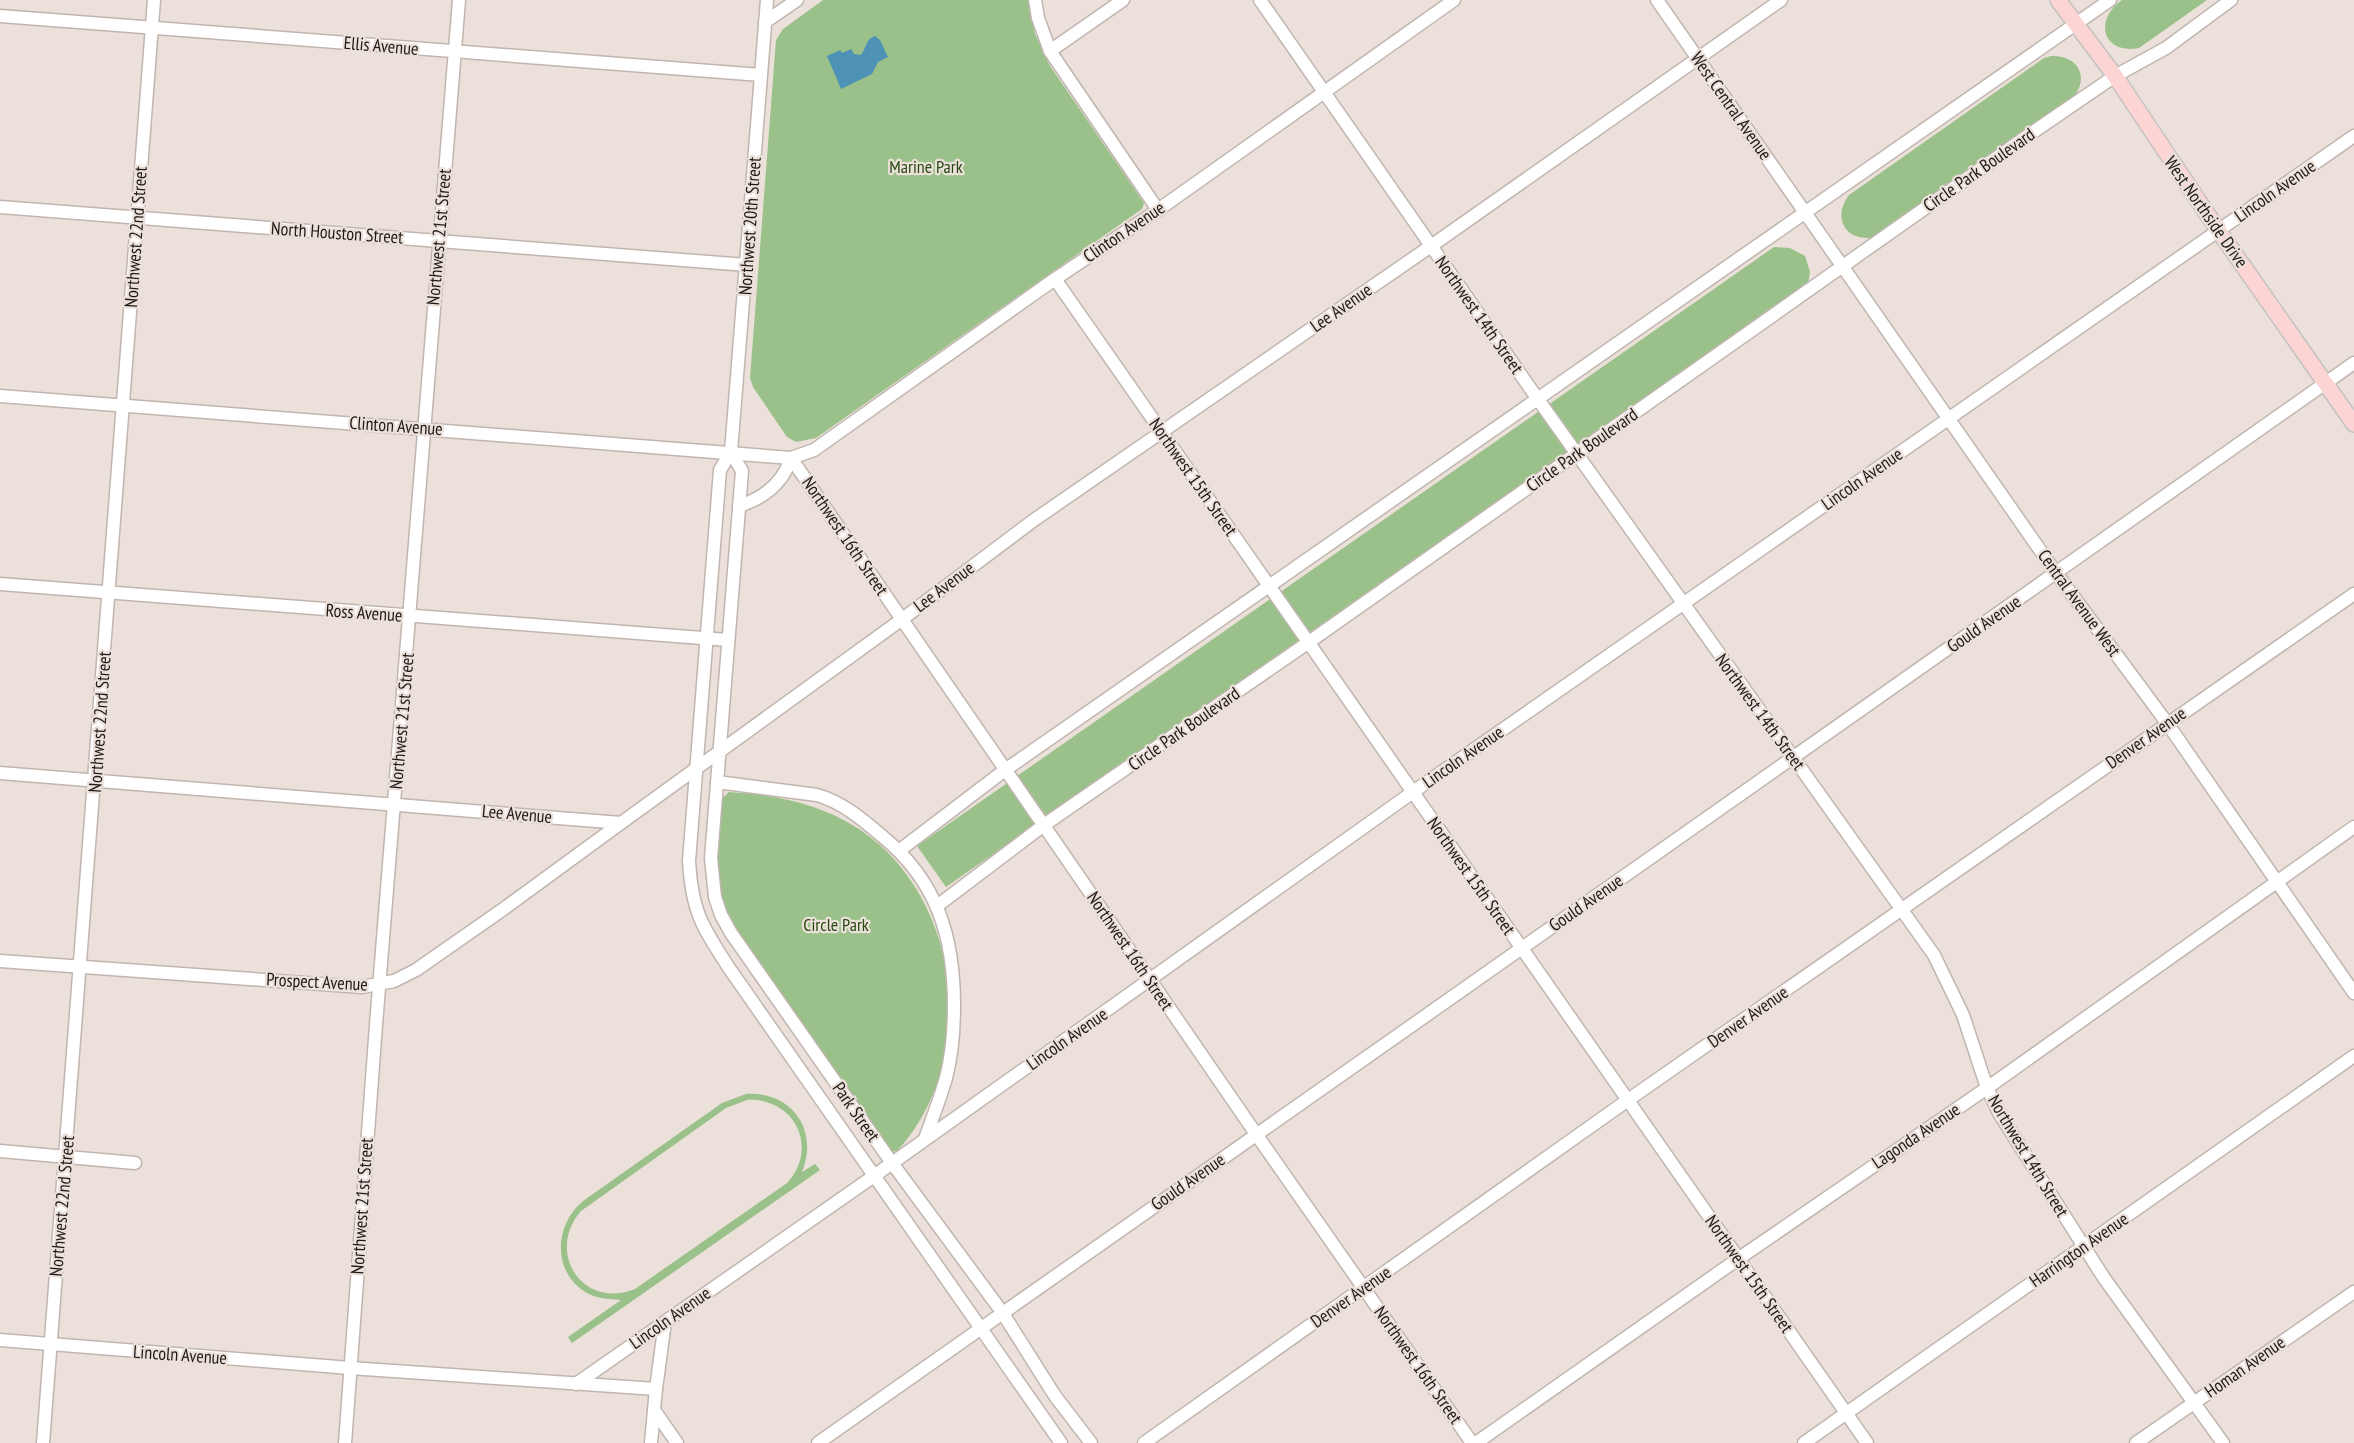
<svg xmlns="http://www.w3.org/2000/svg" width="2354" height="1443" font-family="'PT Sans Narrow',sans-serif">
<rect width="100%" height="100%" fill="#ece0da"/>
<g fill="#9ac189" fill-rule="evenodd">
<path d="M 823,0 L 1029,0 L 1035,34 L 1050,66 L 1144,203 L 1142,209 L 816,438 L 796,442 L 787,437 L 753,387 L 750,378 L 776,40 L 783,29 Z"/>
<path d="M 2122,0 L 2207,0 L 2139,48 C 2103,55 2093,20 2122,0 Z"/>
<path d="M 2051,56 C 2078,55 2090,77 2073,98 L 1876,237 C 1847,243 1831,219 1849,195 L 2044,58 Z"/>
<path d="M 1774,247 L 1790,248 L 1805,256 L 1810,272 L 1808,284 L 946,887 L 917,846 Z"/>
<path d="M 729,792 C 776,795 819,803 859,829 C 962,897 980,1061 897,1151 L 891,1152 L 734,929 L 719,895 L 715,867 L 720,800 Z"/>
<path d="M 746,1094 C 792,1091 819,1130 802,1172 L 815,1164 L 820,1170 L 572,1343 L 568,1337 L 621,1300 C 610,1299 599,1299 589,1294 C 552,1275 553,1226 583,1201 L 722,1103 ZM 747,1100 C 794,1097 820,1147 787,1183 L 635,1289 C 583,1310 545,1253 581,1211 L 726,1108 Z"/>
</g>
<path fill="#4e92b6" d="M 875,36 L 880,40 L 888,57 L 878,62 L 872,74 L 841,89 L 827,56 L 840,50 L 842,53 L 851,49 L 854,54 L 860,55 C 867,50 864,40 875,36 Z"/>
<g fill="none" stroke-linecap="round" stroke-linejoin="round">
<defs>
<g id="minor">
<path d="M 767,0 L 731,452 L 720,470 L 689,861 C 692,912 702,926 729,968 L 1061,1443"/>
<path d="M 1035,0 L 1038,18 L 1050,51 L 1158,210"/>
<path d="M 1260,0 L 1537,398 L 1934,955 L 1963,1015 L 1987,1088 L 1999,1113 L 2104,1278 L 2223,1443"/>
<path d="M 1657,0 L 2056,573 L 2167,723 L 2354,993"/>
<path d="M 0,16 L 761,75"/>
<path d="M 765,22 L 797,0"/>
<path d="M 1050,51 L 1123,0"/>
<path d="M 0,207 L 747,265"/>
<path d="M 1055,279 L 1867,1443"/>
<path d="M 0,396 L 791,458 L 814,450 L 1055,279 L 1158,210 L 1454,0"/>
<path d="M 731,452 L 742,471 L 711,858 L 715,897 L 721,915 L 731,933 L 892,1163 L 1002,1312 L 1055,1396 L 1091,1443"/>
<path d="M 791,458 L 1256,1134 L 1472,1443"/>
<path d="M 739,506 C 764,498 783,483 791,458"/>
<path d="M 0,584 L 728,640"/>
<path d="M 0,773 L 621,823 L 901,620 L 1034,520 L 1431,246 L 1781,0"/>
<path d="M 717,782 L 817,795 C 842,802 862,819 882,836 C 937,881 954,936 954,1006 C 954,1030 952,1055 946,1078 C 940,1099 932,1119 925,1139"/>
<path d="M 900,850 L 1005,770 L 2110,0"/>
<path d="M 937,906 L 1044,825 L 1309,642 L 2036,130 L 2115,76 L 2166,48 L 2231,0"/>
<path d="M 0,961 L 362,987 L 394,981 L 416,970 L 502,910 L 621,823"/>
<path d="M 0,1151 L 135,1163"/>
<path d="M 0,1340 L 350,1368 L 656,1389"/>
<path d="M 576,1384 L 874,1176 L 1413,792 L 2354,136"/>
<path d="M 654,1410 L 677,1443"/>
<path d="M 43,1443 L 154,0"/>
<path d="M 345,1443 L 376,1025 L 459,0"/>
<path d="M 651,1443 L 656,1389 L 665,1322"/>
<path d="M 818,1443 L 2354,363"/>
<path d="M 1144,1443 L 1628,1100 L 2354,594"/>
<path d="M 1476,1443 L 1738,1259 L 1987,1088 L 2354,827"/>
<path d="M 1804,1443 L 2354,1056"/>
<path d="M 2136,1443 L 2354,1292"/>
</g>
<path id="major" d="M 2058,0 L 2115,76 L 2218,230 L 2354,424"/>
</defs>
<use href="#minor" stroke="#c0b5af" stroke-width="15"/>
<use href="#major" stroke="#c4c3c3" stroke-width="18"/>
<use href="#minor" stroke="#fff" stroke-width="12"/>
<use href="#major" stroke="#fcd4d3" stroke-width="15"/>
</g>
<g text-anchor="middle" stroke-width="4.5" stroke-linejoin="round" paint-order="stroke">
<g font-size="18" fill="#1e1a18" stroke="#ece0da">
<text transform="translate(381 46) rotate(5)" y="6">Ellis Avenue</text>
<text transform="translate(1731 106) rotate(55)" y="6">West Central Avenue</text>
<text transform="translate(1979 170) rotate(-35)" y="6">Circle Park Boulevard</text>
<text transform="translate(2275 191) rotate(-35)" y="6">Lincoln Avenue</text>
<text transform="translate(2206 212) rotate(55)" y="6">West Northside Drive</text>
<text transform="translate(750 226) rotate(-86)" y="6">Northwest 20th Street</text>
<text transform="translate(1124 232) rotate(-34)" y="6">Clinton Avenue</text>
<text transform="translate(337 233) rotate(4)" y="6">North Houston Street</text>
<text transform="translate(136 237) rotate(-86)" y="6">Northwest 22nd Street</text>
<text transform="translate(439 237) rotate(-85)" y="6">Northwest 21st Street</text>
<text transform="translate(1341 308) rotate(-35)" y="6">Lee Avenue</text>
<text transform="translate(1479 315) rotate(55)" y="6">Northwest 14th Street</text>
<text transform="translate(396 426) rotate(4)" y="6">Clinton Avenue</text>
<text transform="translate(1582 450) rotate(-35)" y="6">Circle Park Boulevard</text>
<text transform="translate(1193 477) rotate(55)" y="6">Northwest 15th Street</text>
<text transform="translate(1862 479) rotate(-35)" y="6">Lincoln Avenue</text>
<text transform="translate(845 536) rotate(56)" y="6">Northwest 16th Street</text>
<text transform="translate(944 587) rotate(-37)" y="6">Lee Avenue</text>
<text transform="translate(2079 603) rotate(54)" y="6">Central Avenue West</text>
<text transform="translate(364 613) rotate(4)" y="6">Ross Avenue</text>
<text transform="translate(1984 624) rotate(-35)" y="6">Gould Avenue</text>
<text transform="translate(1760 712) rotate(54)" y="6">Northwest 14th Street</text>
<text transform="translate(402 721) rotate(-85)" y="6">Northwest 21st Street</text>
<text transform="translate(100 722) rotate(-86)" y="6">Northwest 22nd Street</text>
<text transform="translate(1184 729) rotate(-35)" y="6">Circle Park Boulevard</text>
<text transform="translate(2146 738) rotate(-35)" y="6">Denver Avenue</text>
<text transform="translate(1463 757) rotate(-35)" y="6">Lincoln Avenue</text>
<text transform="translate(517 814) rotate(5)" y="6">Lee Avenue</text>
<text transform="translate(1471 876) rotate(55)" y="6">Northwest 15th Street</text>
<text transform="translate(1586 903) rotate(-35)" y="6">Gould Avenue</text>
<text transform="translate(1130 951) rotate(56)" y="6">Northwest 16th Street</text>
<text transform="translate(317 982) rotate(3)" y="6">Prospect Avenue</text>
<text transform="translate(1748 1017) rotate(-35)" y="6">Denver Avenue</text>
<text transform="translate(1067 1039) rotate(-35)" y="6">Lincoln Avenue</text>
<text transform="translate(856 1112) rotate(55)" y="6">Park Street</text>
<text transform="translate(1916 1136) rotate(-34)" y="6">Lagonda Avenue</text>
<text transform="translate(2028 1156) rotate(59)" y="6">Northwest 14th Street</text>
<text transform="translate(1188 1182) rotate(-35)" y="6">Gould Avenue</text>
<text transform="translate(62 1206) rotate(-85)" y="6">Northwest 22nd Street</text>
<text transform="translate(362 1206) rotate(-86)" y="6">Northwest 21st Street</text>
<text transform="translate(2079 1250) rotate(-35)" y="6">Harrington Avenue</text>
<text transform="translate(1749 1274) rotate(55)" y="6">Northwest 15th Street</text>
<text transform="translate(1351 1297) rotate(-35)" y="6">Denver Avenue</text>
<text transform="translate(670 1318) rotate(-35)" y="6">Lincoln Avenue</text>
<text transform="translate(180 1355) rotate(4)" y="6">Lincoln Avenue</text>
<text transform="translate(1418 1365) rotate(55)" y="6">Northwest 16th Street</text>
<text transform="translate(2245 1367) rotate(-35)" y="6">Homan Avenue</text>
</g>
<g font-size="18" fill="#264a11" stroke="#ece0da">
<text x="926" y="173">Marine Park</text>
<text x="836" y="931">Circle Park</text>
</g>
</g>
</svg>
